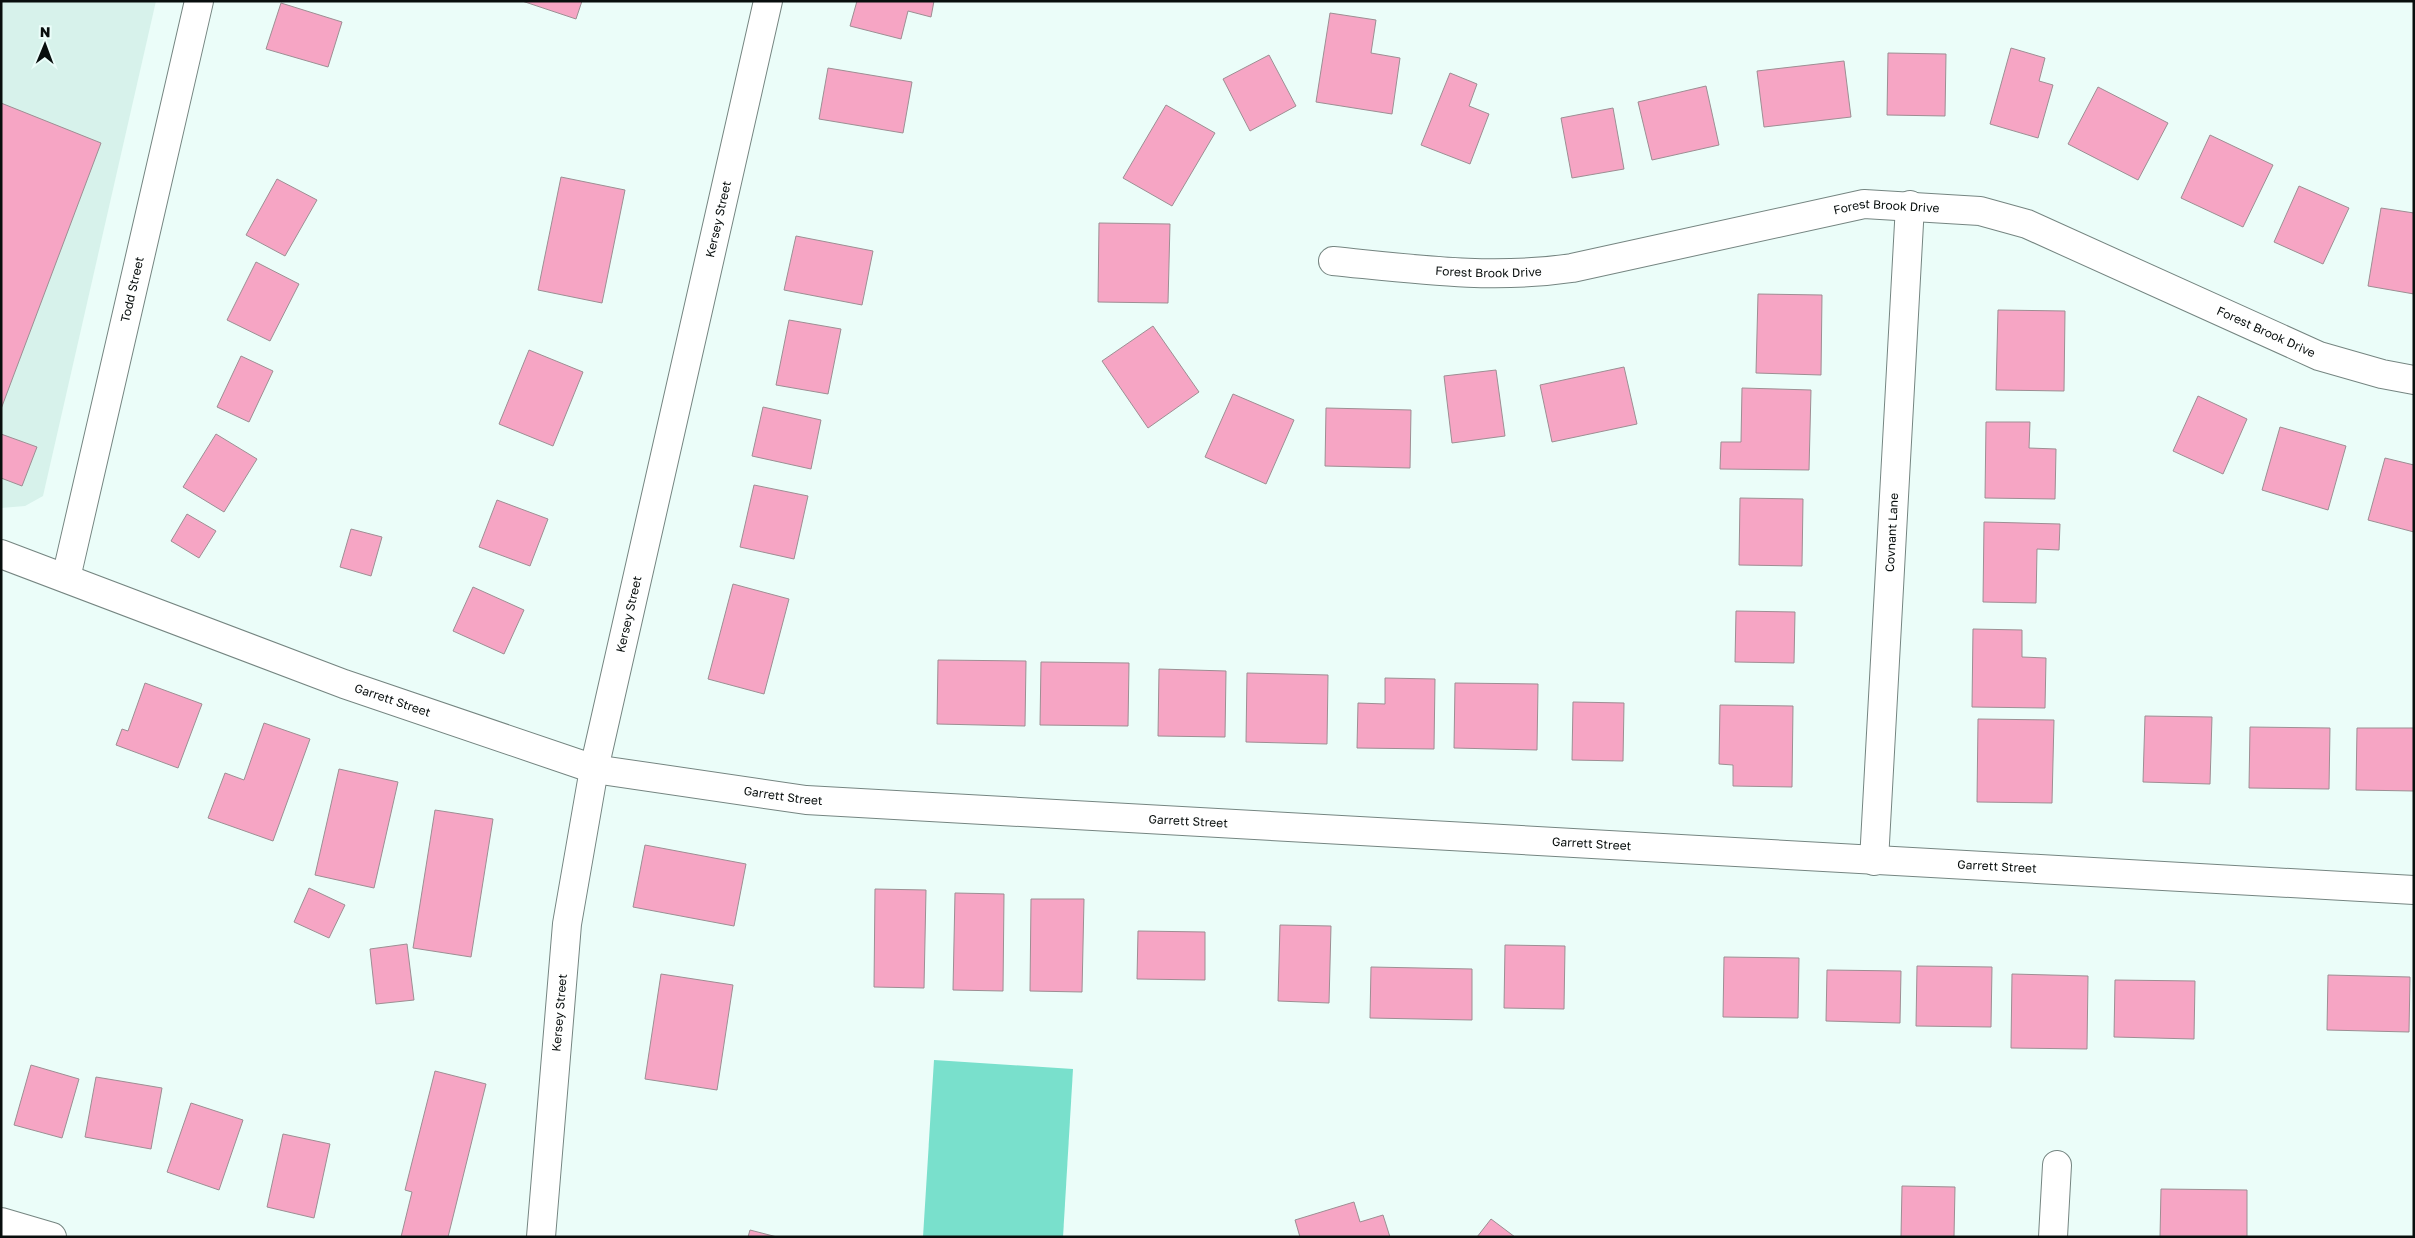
<svg xmlns="http://www.w3.org/2000/svg" width="2415" height="1238" font-family="'Golos Text',sans-serif">
<rect width="100%" height="100%" fill="#ebfdf9"/>
<path fill="#d7f2eb" d="M 1,1 L 156,1 L 43,496 L 25,506 L 1,508 Z"/>
<path fill="#79e0cc" d="M 934,1060 L 1073,1069 L 1063,1237 L 923,1237 Z"/>
<g fill="#f6a5c4" stroke="#9d8e93">
<path d="M 522,1 L 582,1 L 576,19 Z"/>
<path d="M 857,1 L 934,1 L 931,17 L 908,11 L 901,39 L 850,26 Z"/>
<path d="M 281,3 L 342,22 L 328,67 L 266,49 Z"/>
<path d="M 1330,13 L 1376,20 L 1371,53 L 1400,58 L 1392,114 L 1316,102 Z"/>
<path d="M 2011,48 L 2045,58 L 2039,81 L 2053,85 L 2038,138 L 1990,124 Z"/>
<path d="M 1888,53 L 1946,54 L 1945,116 L 1887,115 Z"/>
<path d="M 1269,55 L 1296,106 L 1250,131 L 1223,79 Z"/>
<path d="M 1844,61 L 1851,117 L 1764,127 L 1757,71 Z"/>
<path d="M 828,68 L 912,82 L 903,133 L 819,119 Z"/>
<path d="M 1450,73 L 1477,84 L 1469,106 L 1489,114 L 1470,164 L 1421,145 Z"/>
<path d="M 1706,86 L 1719,145 L 1652,160 L 1638,102 Z"/>
<path d="M 2098,87 L 2168,123 L 2138,180 L 2068,144 Z"/>
<path d="M 1,103 L 101,143 L 1,409 Z"/>
<path d="M 1166,105 L 1215,133 L 1172,206 L 1123,178 Z"/>
<path d="M 1613,108 L 1624,169 L 1572,178 L 1561,118 Z"/>
<path d="M 2210,135 L 2273,165 L 2243,227 L 2181,198 Z"/>
<path d="M 561,177 L 625,190 L 602,303 L 538,290 Z"/>
<path d="M 277,179 L 317,200 L 285,256 L 246,235 Z"/>
<path d="M 2299,186 L 2349,208 L 2323,264 L 2274,242 Z"/>
<path d="M 2381,208 L 2414,213 L 2414,294 L 2368,286 Z"/>
<path d="M 1099,223 L 1170,224 L 1168,303 L 1098,302 Z"/>
<path d="M 796,236 L 873,251 L 862,305 L 784,290 Z"/>
<path d="M 256,262 L 299,284 L 270,341 L 227,320 Z"/>
<path d="M 1758,294 L 1822,295 L 1821,375 L 1756,373 Z"/>
<path d="M 1998,310 L 2065,311 L 2064,391 L 1996,390 Z"/>
<path d="M 789,320 L 841,329 L 828,394 L 776,385 Z"/>
<path d="M 1153,326 L 1199,392 L 1148,428 L 1102,361 Z"/>
<path d="M 529,350 L 583,372 L 553,446 L 499,424 Z"/>
<path d="M 241,356 L 273,371 L 249,422 L 217,407 Z"/>
<path d="M 1624,367 L 1637,424 L 1552,442 L 1540,385 Z"/>
<path d="M 1496,370 L 1505,436 L 1452,443 L 1444,376 Z"/>
<path d="M 1742,388 L 1811,390 L 1809,470 L 1720,469 L 1721,442 L 1741,442 Z"/>
<path d="M 1233,394 L 1294,420 L 1266,484 L 1205,457 Z"/>
<path d="M 2198,396 L 2247,419 L 2223,474 L 2173,451 Z"/>
<path d="M 763,407 L 821,420 L 811,469 L 752,456 Z"/>
<path d="M 1326,408 L 1411,410 L 1410,468 L 1325,466 Z"/>
<path d="M 1986,422 L 2030,422 L 2029,448 L 2056,449 L 2055,499 L 1985,498 Z"/>
<path d="M 2280,427 L 2346,446 L 2328,510 L 2262,490 Z"/>
<path d="M 1,434 L 37,447 L 22,486 L 1,478 Z"/>
<path d="M 216,434 L 257,459 L 224,512 L 183,487 Z"/>
<path d="M 2385,458 L 2414,465 L 2414,532 L 2368,520 Z"/>
<path d="M 754,485 L 808,496 L 794,559 L 740,547 Z"/>
<path d="M 1740,498 L 1803,499 L 1802,566 L 1739,565 Z"/>
<path d="M 497,500 L 548,519 L 530,566 L 479,547 Z"/>
<path d="M 187,514 L 216,531 L 199,558 L 171,541 Z"/>
<path d="M 1984,522 L 2060,524 L 2059,550 L 2037,549 L 2036,603 L 1983,602 Z"/>
<path d="M 351,529 L 382,537 L 371,576 L 340,567 Z"/>
<path d="M 733,584 L 789,599 L 764,694 L 708,679 Z"/>
<path d="M 473,587 L 524,610 L 504,654 L 453,631 Z"/>
<path d="M 1736,611 L 1795,612 L 1794,663 L 1735,662 Z"/>
<path d="M 1973,629 L 2022,630 L 2022,657 L 2046,658 L 2045,708 L 1972,707 Z"/>
<path d="M 938,660 L 1026,661 L 1025,726 L 937,724 Z"/>
<path d="M 1041,662 L 1129,663 L 1128,726 L 1040,725 Z"/>
<path d="M 1159,669 L 1226,671 L 1225,737 L 1158,736 Z"/>
<path d="M 1247,673 L 1328,675 L 1327,744 L 1246,742 Z"/>
<path d="M 1385,678 L 1435,679 L 1434,749 L 1357,748 L 1358,703 L 1385,704 Z"/>
<path d="M 145,683 L 202,704 L 178,768 L 116,745 L 122,729 L 128,731 Z"/>
<path d="M 1455,683 L 1538,684 L 1537,750 L 1454,748 Z"/>
<path d="M 1573,702 L 1624,703 L 1623,761 L 1572,760 Z"/>
<path d="M 1720,705 L 1793,706 L 1792,787 L 1733,786 L 1733,765 L 1719,764 Z"/>
<path d="M 2145,716 L 2212,717 L 2210,784 L 2143,782 Z"/>
<path d="M 1978,719 L 2054,720 L 2052,803 L 1977,802 Z"/>
<path d="M 264,723 L 310,739 L 273,841 L 208,818 L 225,773 L 244,780 Z"/>
<path d="M 2250,727 L 2330,728 L 2329,789 L 2249,788 Z"/>
<path d="M 2357,728 L 2414,728 L 2414,791 L 2356,790 Z"/>
<path d="M 339,769 L 398,782 L 374,888 L 315,875 Z"/>
<path d="M 435,810 L 493,819 L 471,957 L 413,948 Z"/>
<path d="M 645,845 L 746,864 L 734,926 L 633,907 Z"/>
<path d="M 309,888 L 345,905 L 329,938 L 294,922 Z"/>
<path d="M 875,889 L 926,890 L 924,988 L 874,987 Z"/>
<path d="M 955,893 L 1004,894 L 1003,991 L 953,990 Z"/>
<path d="M 1031,899 L 1084,899 L 1082,992 L 1030,991 Z"/>
<path d="M 1280,925 L 1331,926 L 1329,1003 L 1278,1001 Z"/>
<path d="M 1138,931 L 1205,932 L 1205,980 L 1137,979 Z"/>
<path d="M 407,944 L 414,1000 L 376,1004 L 370,949 Z"/>
<path d="M 1505,945 L 1565,946 L 1564,1009 L 1504,1008 Z"/>
<path d="M 1724,957 L 1799,958 L 1798,1018 L 1723,1017 Z"/>
<path d="M 1917,966 L 1992,967 L 1991,1027 L 1916,1026 Z"/>
<path d="M 1371,967 L 1472,969 L 1472,1020 L 1370,1018 Z"/>
<path d="M 1827,970 L 1901,971 L 1900,1023 L 1826,1021 Z"/>
<path d="M 661,974 L 733,985 L 717,1090 L 645,1079 Z"/>
<path d="M 2012,974 L 2088,976 L 2087,1049 L 2011,1048 Z"/>
<path d="M 2328,975 L 2410,977 L 2409,1032 L 2327,1030 Z"/>
<path d="M 2115,980 L 2195,981 L 2194,1039 L 2114,1037 Z"/>
<path d="M 31,1065 L 79,1079 L 62,1138 L 14,1125 Z"/>
<path d="M 435,1071 L 486,1084 L 448,1237 L 401,1237 L 412,1192 L 405,1190 Z"/>
<path d="M 96,1077 L 162,1088 L 151,1149 L 85,1137 Z"/>
<path d="M 191,1103 L 243,1120 L 219,1190 L 167,1172 Z"/>
<path d="M 283,1134 L 330,1144 L 314,1218 L 267,1207 Z"/>
<path d="M 1902,1186 L 1955,1187 L 1954,1237 L 1901,1237 Z"/>
<path d="M 2161,1189 L 2247,1190 L 2247,1237 L 2160,1237 Z"/>
<path d="M 1354,1202 L 1360,1222 L 1383,1215 L 1390,1237 L 1300,1237 L 1295,1220 Z"/>
<path d="M 1491,1219 L 1515,1237 L 1477,1237 Z"/>
<path d="M 750,1230 L 777,1237 L 748,1237 Z"/>
</g>
<g fill="none" stroke-linecap="round" stroke-linejoin="round">
<defs>
<g id="minor">
<path id="s1" d="M 1333,261 C 1414,269 1491,280 1572,268 L 1864,204 L 1980,211 L 2027,224 L 2319,356 L 2382,374 L 2414,380"/>
<path id="s2" d="M 1,554 L 344,684 L 594,769 L 806,800 L 2414,890"/>
<path id="s3" d="M 66,578 L 199,1"/>
<path id="s4" d="M 1874,861 L 1910,205"/>
<path d="M 1,1222 L 52,1237"/>
<path id="s5" d="M 541,1237 L 567,924 L 594,769 L 768,1"/>
<path d="M 2053,1237 L 2057,1165"/>
</g>
</defs>
<use href="#minor" stroke="#758581" stroke-width="30"/>
<use href="#minor" stroke="#fff" stroke-width="28"/>
</g>
<g text-anchor="middle" stroke-width="4" stroke-linejoin="round" paint-order="stroke">
<g font-size="12" fill="#080e0d" stroke="#ebfdf9">
<text dy="4" stroke="none"><textPath href="#s1" startOffset="561">Forest Brook Drive</textPath></text>
<text dy="4" stroke="none"><textPath href="#s5" startOffset="1035">Kersey Street</textPath></text>
<text dy="4" stroke="none"><textPath href="#s1" startOffset="156">Forest Brook Drive</textPath></text>
<text dy="4" stroke="none"><textPath href="#s3" startOffset="296">Todd Street</textPath></text>
<text dy="4" stroke="none"><textPath href="#s1" startOffset="966">Forest Brook Drive</textPath></text>
<text dy="4" stroke="none"><textPath href="#s4" startOffset="329">Covnant Lane</textPath></text>
<text dy="4" stroke="none"><textPath href="#s5" startOffset="630">Kersey Street</textPath></text>
<text dy="4" stroke="none"><textPath href="#s2" startOffset="418">Garrett Street</textPath></text>
<text dy="4" stroke="none"><textPath href="#s2" startOffset="822">Garrett Street</textPath></text>
<text dy="4" stroke="none"><textPath href="#s2" startOffset="1228">Garrett Street</textPath></text>
<text dy="4" stroke="none"><textPath href="#s2" startOffset="1632">Garrett Street</textPath></text>
<text dy="4" stroke="none"><textPath href="#s2" startOffset="2038">Garrett Street</textPath></text>
<text dy="4" stroke="none"><textPath href="#s5" startOffset="225">Kersey Street</textPath></text>
</g>
</g>
<rect width="2415" height="1238" fill="none" stroke="#080e0d" stroke-width="5"/>
<g transform="translate(45 45) rotate(1)" stroke="#ebfdf9" stroke-width="4" paint-order="stroke">
<path d="M0-4L9 19L0 12L-9 19Z" fill="#080e0d"/>
<text y="-8" font-size="14" font-weight="bold" text-anchor="middle" fill="#080e0d">N</text>
</g>
</svg>
